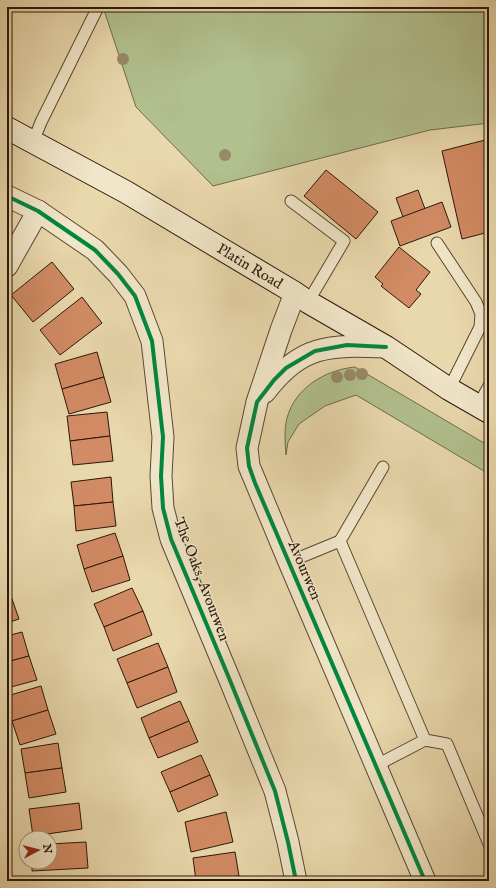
<svg xmlns="http://www.w3.org/2000/svg" width="496" height="888" font-family="'IM FELL English',serif">
<rect width="100%" height="100%" fill="#e9d8ac"/>
<filter id="stains"><feTurbulence type="fractalNoise" baseFrequency=".005" numOctaves="4"/><feColorMatrix values="0 0 0 0 .2 0 0 0 0 .09 0 0 0 0 .02 0 0 0 .5 -.17"/></filter>
<radialGradient id="worn" r=".72"><stop offset=".6" stop-color="#630" stop-opacity="0"/><stop offset="1" stop-color="#630" stop-opacity=".3"/></radialGradient>
<g fill="#b1c08d" stroke="#6e6c4b">
<path d="M 103,7 L 489,7 L 489,123 L 430,130 L 213,186 L 136,107 Z"/>
<path d="M 355,367 L 489,446 L 489,474 L 356,395 L 325,406 L 299,424 L 288,442 L 286,455 C 285,443 284,430 287,418 C 295,388 325,370 355,367 Z"/>
</g>
<g fill="#d28b64" stroke="#2a1709">
<path d="M 489,139 L 489,232 L 462,239 L 442,151 Z"/>
<path d="M 326,170 L 378,212 L 356,239 L 304,196 Z"/>
<path d="M 418,190 L 425,209 L 403,217 L 396,198 Z"/>
<path d="M 442,202 L 451,227 L 400,246 L 391,221 Z"/>
<path d="M 399,247 L 430,272 L 416,290 L 421,294 L 409,308 L 381,286 L 383,284 L 375,277 Z"/>
<path d="M 52,262 L 74,289 L 33,322 L 11,295 Z"/>
<path d="M 82,297 L 102,323 L 60,355 L 40,330 Z"/>
<path d="M 97,352 L 104,377 L 62,389 L 55,364 Z"/>
<path d="M 104,377 L 111,402 L 69,414 L 62,389 Z"/>
<path d="M 107,412 L 110,436 L 70,441 L 67,416 Z"/>
<path d="M 110,436 L 113,461 L 73,465 L 70,441 Z"/>
<path d="M 111,477 L 113,502 L 74,506 L 71,482 Z"/>
<path d="M 113,502 L 116,526 L 76,531 L 74,506 Z"/>
<path d="M 115,533 L 123,556 L 84,569 L 77,545 Z"/>
<path d="M 123,556 L 130,580 L 92,592 L 84,569 Z"/>
<path d="M 132,588 L 143,611 L 104,627 L 94,604 Z"/>
<path d="M 11,596 L 19,619 L 7,623 L 7,597 Z"/>
<path d="M 143,611 L 152,635 L 113,651 L 104,627 Z"/>
<path d="M 22,632 L 29,656 L 7,662 L 7,636 Z"/>
<path d="M 158,643 L 168,667 L 127,683 L 117,659 Z"/>
<path d="M 29,656 L 37,680 L 7,688 L 7,662 Z"/>
<path d="M 168,667 L 177,692 L 137,708 L 127,683 Z"/>
<path d="M 41,686 L 48,710 L 12,721 L 7,704 L 7,696 Z"/>
<path d="M 180,701 L 189,721 L 149,738 L 141,718 Z"/>
<path d="M 48,710 L 56,734 L 20,745 L 12,721 Z"/>
<path d="M 189,721 L 198,742 L 158,758 L 149,738 Z"/>
<path d="M 58,743 L 62,768 L 25,773 L 21,749 Z"/>
<path d="M 201,755 L 210,775 L 170,792 L 161,772 Z"/>
<path d="M 62,768 L 66,792 L 29,798 L 25,773 Z"/>
<path d="M 210,775 L 218,795 L 178,812 L 170,792 Z"/>
<path d="M 79,803 L 82,829 L 33,836 L 29,809 Z"/>
<path d="M 226,812 L 233,842 L 191,852 L 185,822 Z"/>
<path d="M 86,842 L 88,868 L 32,871 L 32,862 L 50,862 L 50,844 Z"/>
<path d="M 235,852 L 239,876 L 196,881 L 193,858 Z"/>
</g>
<g fill="none" stroke-linecap="round" stroke-linejoin="round">
<defs>
<g id="lane">
<path d="M 33,142 L 41,122 L 98,7"/>
<path d="M 291,201 L 344,241 L 308,302"/>
<path d="M 437,243 L 476,302 L 481,314 L 480,327 L 449,389"/>
<path d="M 478,406 L 489,386"/>
<path d="M 289,562 L 340,541"/>
<path d="M 425,740 L 447,744 L 489,844"/>
<path d="M 375,766 L 425,740 L 340,541 L 383,467"/>
</g>
<g id="street">
<path d="M 7,196 L 38,211 L 95,250 L 118,274 L 135,296 L 152,341 L 163,437 L 161,476 L 163,508 L 171,539 L 229,678 L 275,791 L 288,842 L 296,881"/>
<path d="M 7,266 L 38,211"/>
<path d="M 295,293 L 281,330 L 257,402 L 247,448 L 249,466 L 289,562 L 425,881"/>
<path d="M 265,392 C 302,344 329,345 386,347"/>
</g>
<path id="secondary" d="M 7,128 L 126,192 L 295,293 L 308,302 L 386,347 L 449,389 L 489,412"/>
</defs>
<use href="#lane" stroke="#5a4732" stroke-width="13"/>
<use href="#street" stroke="#5a4732" stroke-width="23"/>
<use href="#secondary" stroke="#2a1709" stroke-width="24"/>
<use href="#lane" stroke="#f1e6c9" stroke-width="11"/>
<use href="#street" stroke="#f1e6c9" stroke-width="21"/>
<use href="#secondary" stroke="#f1e6c9" stroke-width="22"/>
<defs>
<g id="cycleway">
<path d="M 7,196 L 38,211 L 95,250 L 118,274 L 135,296 L 152,341 L 163,437 L 161,476 L 163,508 L 171,539 L 229,678 L 275,791 L 288,842 L 296,881"/>
<path d="M 386,347 L 347,345 L 315,351 L 286,368 L 274,380 L 257,402 L 247,448 L 249,466 L 255,483 L 425,881"/>
</g>
</defs>
<use href="#cycleway" stroke="#f1e6c9" stroke-width="6"/>
<use href="#cycleway" stroke="#00873e" stroke-width="4"/>
</g>
<g fill="#968a68">
<circle cx="123" cy="59" r="6"/>
<circle cx="225" cy="155" r="6"/>
<circle cx="362" cy="374" r="6"/>
<circle cx="350" cy="375" r="6"/>
<circle cx="337" cy="377" r="6"/>
</g>
<g text-anchor="middle" stroke-width="3" stroke-linejoin="round" paint-order="stroke">
<g font-size="15" fill="#2a1709" stroke="#f1e6c9">
<text transform="translate(250 266) rotate(31)" y="5">Platin Road</text>
<text transform="translate(305 570) rotate(67)" y="5">Avourwen</text>
<text transform="translate(202 579) rotate(69)" y="5">The Oaks, Avourwen</text>
</g>
</g>
<rect width="496" height="888" fill="none" stroke="#e9d8ac" stroke-width="24"/>
<rect x="8" y="8" width="480" height="872" fill="none" stroke="#2a1709" stroke-width="2"/>
<rect x="12" y="12" width="472" height="864" fill="none" stroke="#2a1709"/>
<g transform="translate(38 850) rotate(83)"><circle r="19" fill="#f1e6c9" stroke="#a1937c"/>
<path d="M0-3L7 15L0 10L-7 15Z" fill="#8f2418"/>
<text y="-6" font-size="11" font-weight="bold" text-anchor="middle" fill="#2a1709">N</text>
</g>
<rect width="100%" height="100%" filter="url(#stains)"/>
<rect width="100%" height="100%" fill="url(#worn)"/>
</svg>
